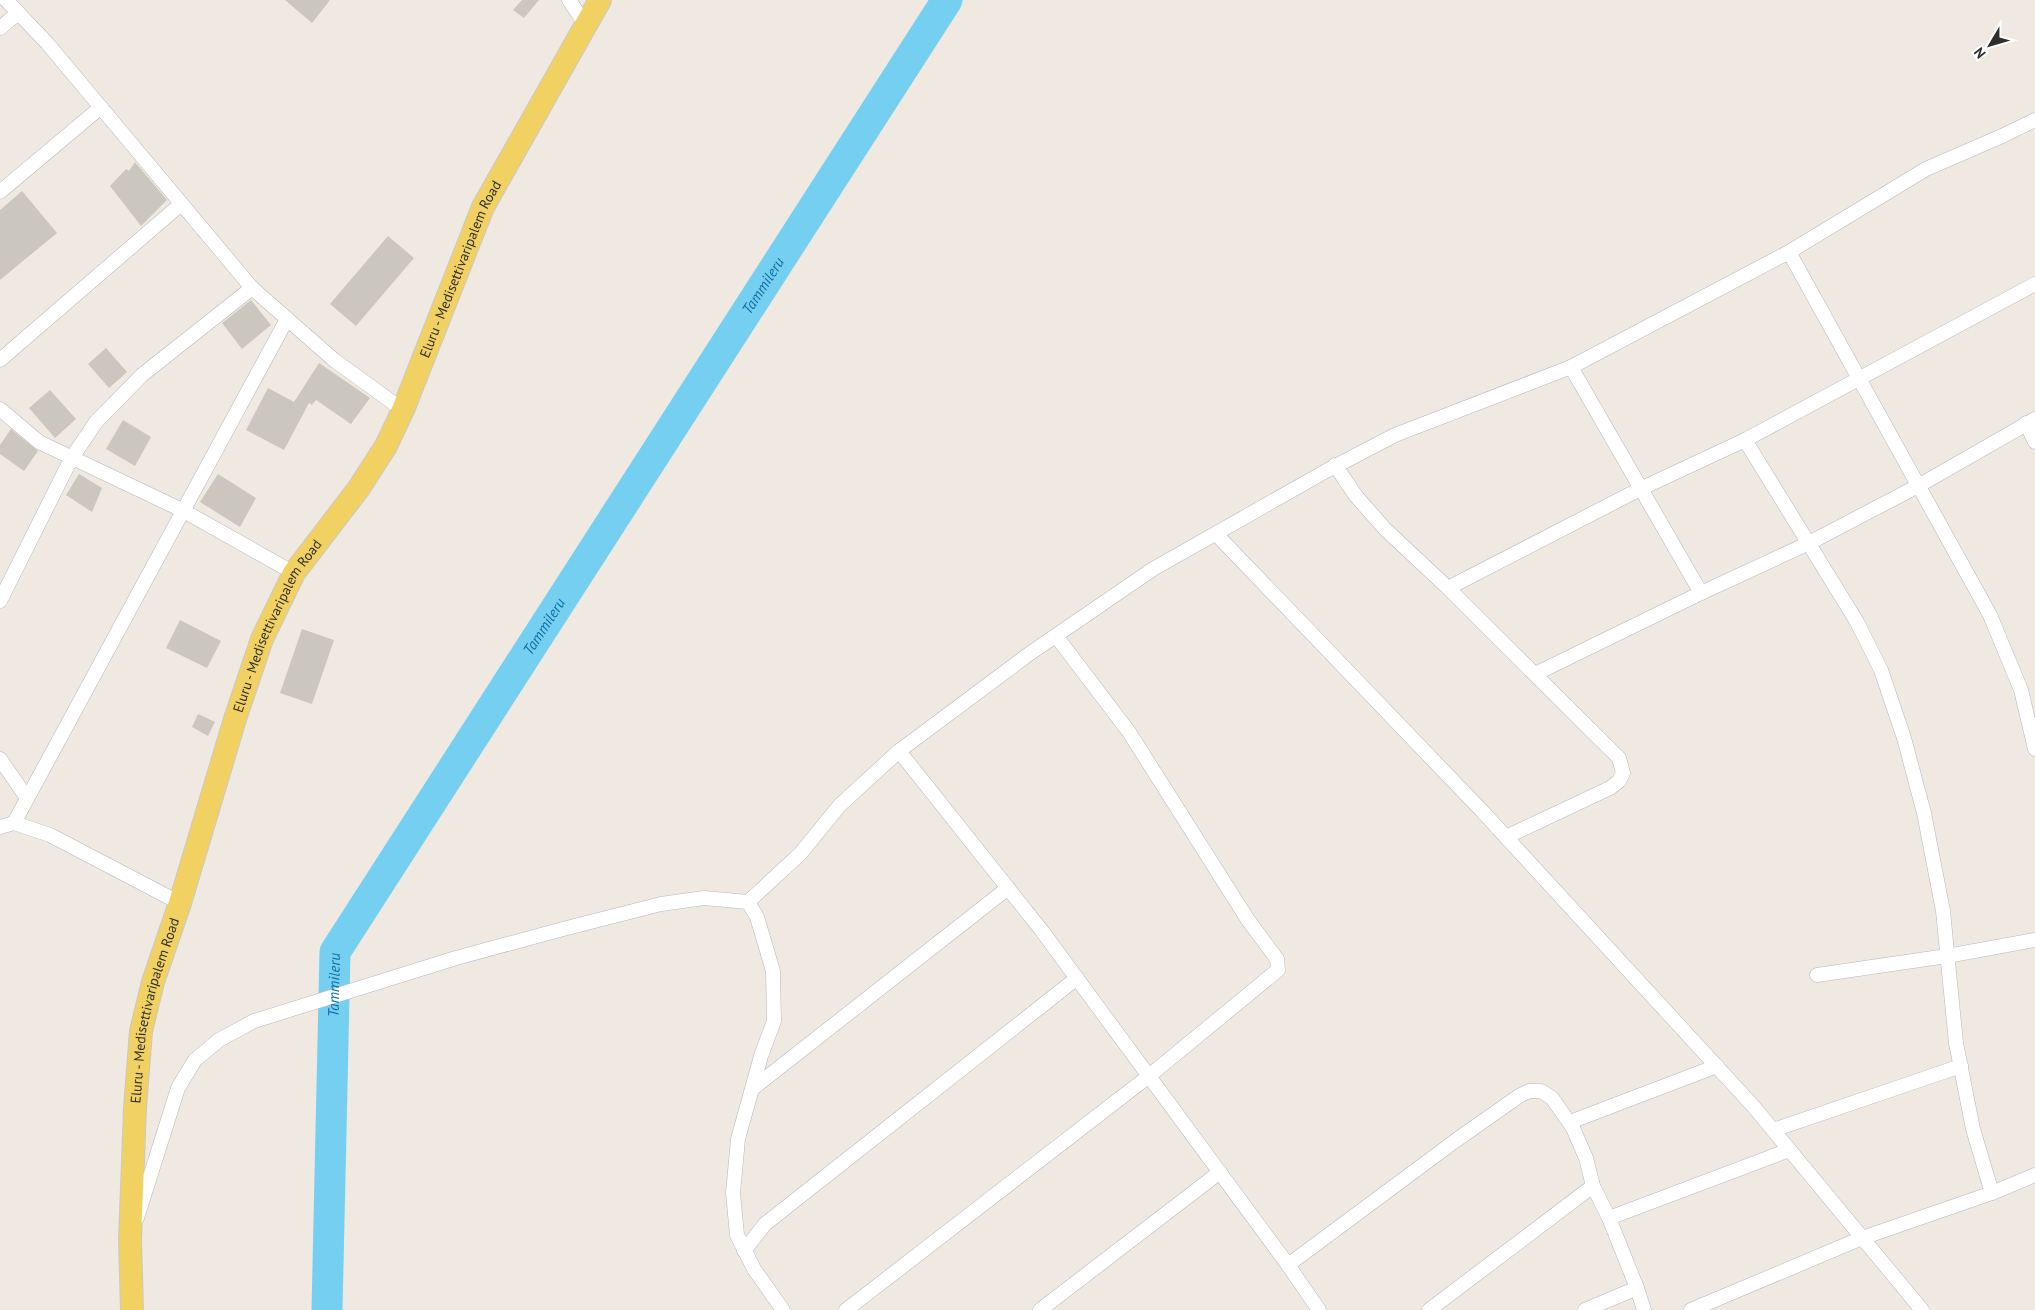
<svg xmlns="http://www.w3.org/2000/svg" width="2035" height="1310" font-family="'PT Sans',sans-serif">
<rect width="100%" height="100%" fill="#efe9e1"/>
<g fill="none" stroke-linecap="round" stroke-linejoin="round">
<path stroke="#75cff0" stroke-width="31" id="s1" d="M 327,1310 L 335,952 L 947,0"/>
</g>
<g fill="#cbc7bf">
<path d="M 285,0 L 330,0 L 312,23 Z"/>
<path d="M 522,0 L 539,0 L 524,18 L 513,10 Z"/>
<path d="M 135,162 L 167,200 L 141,226 L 110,186 L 126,169 L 129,171 Z"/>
<path d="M 22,191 L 57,233 L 0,280 L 0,210 Z"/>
<path d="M 388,236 L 414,258 L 356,326 L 330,304 Z"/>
<path d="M 251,300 L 271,325 L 242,349 L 222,323 Z"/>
<path d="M 106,348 L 127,372 L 109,388 L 88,364 Z"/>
<path d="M 319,363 L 370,398 L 351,424 L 316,400 L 312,405 L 309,403 L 284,450 L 246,430 L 268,388 L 294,402 Z"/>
<path d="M 50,390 L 76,419 L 55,438 L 29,408 Z"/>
<path d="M 123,420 L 151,437 L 135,466 L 106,449 Z"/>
<path d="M 11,429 L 38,451 L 24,471 L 0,454 L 0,445 Z"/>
<path d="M 79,474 L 102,488 L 92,512 L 66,495 Z"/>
<path d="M 218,474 L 256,498 L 240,527 L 200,502 Z"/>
<path d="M 180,620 L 221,641 L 207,668 L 166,648 Z"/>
<path d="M 302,629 L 334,640 L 312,704 L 280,693 Z"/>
<path d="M 198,714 L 215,722 L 208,736 L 192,727 Z"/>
</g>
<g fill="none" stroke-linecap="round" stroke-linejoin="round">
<defs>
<g id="street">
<path d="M 6,0 L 47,43 L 252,288 L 334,360 L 403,410"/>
<path d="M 569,0 L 585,24"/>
<path d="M 0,28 L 18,13"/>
<path d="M 0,192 L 101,107"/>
<path d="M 1789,252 L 1990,615 L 2021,690 L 2035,749"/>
<path d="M 0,360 L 181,204"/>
<path d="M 1571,367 L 1701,593"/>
<path d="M 0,409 L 39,442 L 182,510 L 294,573"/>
<path d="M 2026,423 L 2035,442"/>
<path d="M 1745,440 L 1857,622 L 1881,670 L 1904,738 L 1924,813 L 1943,911 L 1956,1043 L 1973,1129 L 1992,1193"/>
<path d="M 1335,465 L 1356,496 L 1385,529 L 1448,588 L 1619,758 L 1623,773 L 1619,781 L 1610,788 L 1506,837"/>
<path d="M 1216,534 L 1483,812 L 1754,1107 L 1922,1310"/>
<path d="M 1448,588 L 1640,489 L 1745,440 L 2035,284"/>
<path d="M 0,601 L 71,459 L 96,422 L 142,375 L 252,288"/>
<path d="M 1535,674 L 1701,593 L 1809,543 L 1918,486 L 2035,419"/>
<path d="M 899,751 L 1042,931 L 1288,1265 L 1319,1310"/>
<path d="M 0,759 L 27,798"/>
<path d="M 14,823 L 287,319"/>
<path d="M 0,827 L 14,823 L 50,835 L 180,903"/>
<path d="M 748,902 L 757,917 L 773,971 L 774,1021 L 761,1056 L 738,1139 L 733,1193 L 737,1235 L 754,1269 L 783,1310"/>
<path d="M 1817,975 L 1947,956 L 2035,940"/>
<path d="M 752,1089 L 1008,888"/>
<path d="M 1570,1122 L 1717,1066"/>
<path d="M 1773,1130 L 1961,1066"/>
<path d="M 137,1218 L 178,1088 L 195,1060 L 219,1040 L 254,1021 L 456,958 L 563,929 L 661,904 L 704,898 L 748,902 L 800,854 L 840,805 L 899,751 L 1029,654 L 1153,569 L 1326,471 L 1395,435 L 1571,367 L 1789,252 L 1926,169 L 2002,136 L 2035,120"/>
<path d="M 1609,1218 L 1789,1150"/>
<path d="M 744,1251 L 765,1224 L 1077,978"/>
<path d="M 1288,1265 L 1455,1141 L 1519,1096 L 1529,1091 L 1541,1091 L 1552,1098 L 1573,1128 L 1586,1158 L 1593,1186 L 1609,1218 L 1637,1288 L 1644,1310"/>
<path d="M 846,1310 L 1149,1076 L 1278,970 L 1277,959 L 1248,920 L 1129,732 L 1056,636"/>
<path d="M 1040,1310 L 1220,1172"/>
<path d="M 1429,1310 L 1593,1186"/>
<path d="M 1585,1310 L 1637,1288"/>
<path d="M 1691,1310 L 1862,1238 L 1992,1193 L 2035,1175"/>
</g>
<g id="primary">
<path id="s2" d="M 132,1310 L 130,1240 L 135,1108 L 141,1031 L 153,982 L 180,903 L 235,719 L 262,639 L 294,573 L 359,488 L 386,446 L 403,410 L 483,207 L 600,0"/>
</g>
</defs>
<use href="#street" stroke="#b4b7c1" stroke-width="15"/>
<use href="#primary" stroke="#c9c9c9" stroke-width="24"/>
<use href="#street" stroke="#fff" stroke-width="14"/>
<use href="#primary" stroke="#f2d163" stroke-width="22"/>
</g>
<g text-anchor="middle" stroke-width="4.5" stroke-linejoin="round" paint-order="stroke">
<g font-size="14" fill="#2e2e2e" stroke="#fff">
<text dy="5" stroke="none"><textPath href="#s2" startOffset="1112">Eluru - Medisettivaripalem Road</textPath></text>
<text dy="5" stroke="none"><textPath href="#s2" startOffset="708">Eluru - Medisettivaripalem Road</textPath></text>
<text dy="5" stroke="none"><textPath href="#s2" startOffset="302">Eluru - Medisettivaripalem Road</textPath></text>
</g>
<g font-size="15" font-style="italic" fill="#0d6fa3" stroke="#fff">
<text dy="5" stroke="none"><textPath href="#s1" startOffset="1150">Tammileru</textPath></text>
<text dy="5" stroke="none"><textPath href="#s1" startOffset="745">Tammileru</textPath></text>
<text dy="5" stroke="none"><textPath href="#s1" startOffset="325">Tammileru</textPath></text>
</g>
</g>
<g transform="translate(1990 45) rotate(232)" stroke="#ffffff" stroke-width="4" paint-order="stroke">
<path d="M0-4L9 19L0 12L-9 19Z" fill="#2e2e2e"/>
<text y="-8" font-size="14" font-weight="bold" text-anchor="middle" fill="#2e2e2e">N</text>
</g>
</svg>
